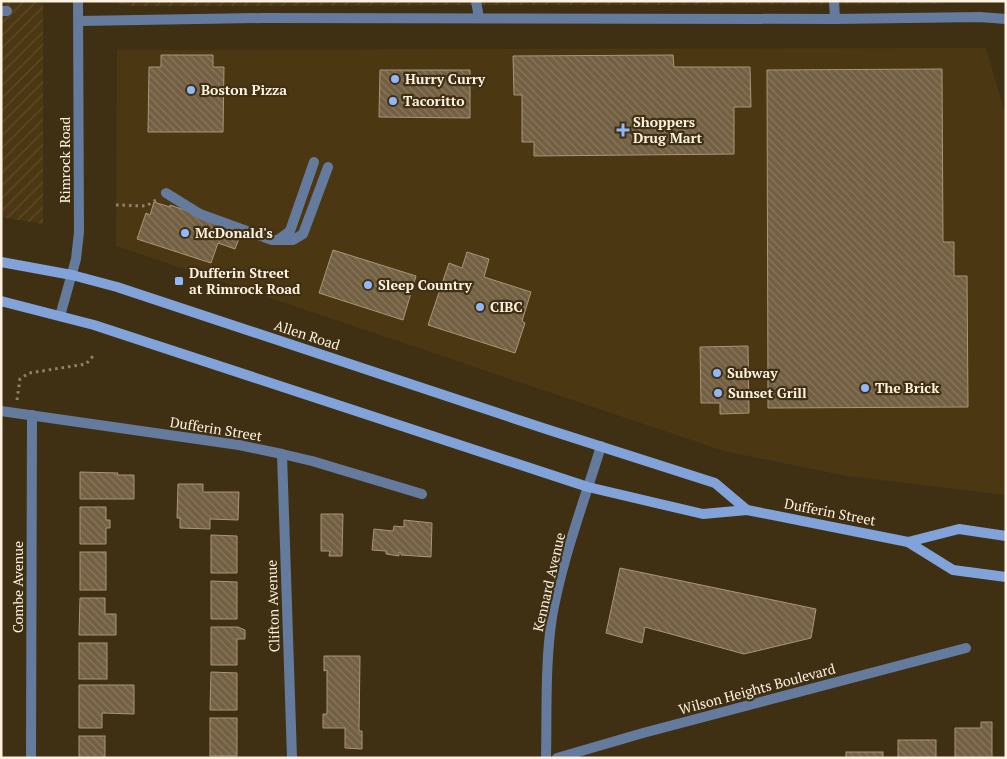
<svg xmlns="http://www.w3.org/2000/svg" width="1007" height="759" font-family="'PT Serif',serif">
<defs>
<pattern id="industrial-furrows" width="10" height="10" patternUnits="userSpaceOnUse" patternTransform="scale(1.25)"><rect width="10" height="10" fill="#4c3713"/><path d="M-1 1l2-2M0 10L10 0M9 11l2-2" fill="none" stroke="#5e4b2a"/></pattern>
<pattern id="building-back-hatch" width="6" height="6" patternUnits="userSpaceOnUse" patternTransform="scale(1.25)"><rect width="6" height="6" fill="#736043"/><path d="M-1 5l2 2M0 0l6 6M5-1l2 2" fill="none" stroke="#88775e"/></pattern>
</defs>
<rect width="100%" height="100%" fill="#403013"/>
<path fill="#4c3713" d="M 986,48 L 1006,117 L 1006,495 L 847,476 L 724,451 L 116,246 L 117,50 Z"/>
<g fill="url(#industrial-furrows)">
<path d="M 1,1 L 43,1 L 43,224 L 1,217 Z"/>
<path d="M 115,1 L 950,1 L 942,4 L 133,6 L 119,4 Z"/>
</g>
<g fill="url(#building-back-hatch)" stroke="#a99577">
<path d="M 161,55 L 213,55 L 213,67 L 224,67 L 223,132 L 148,132 L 149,67 L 161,67 Z"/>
<path d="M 673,55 L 674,67 L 750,67 L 751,107 L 734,107 L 734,154 L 534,156 L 534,142 L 522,142 L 522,95 L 514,95 L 513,56 Z"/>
<path d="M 942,69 L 943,242 L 954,242 L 954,276 L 967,276 L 968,407 L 768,408 L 767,70 Z"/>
<path d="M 380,70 L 470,70 L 470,118 L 379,117 Z"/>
<path d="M 154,202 L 170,207 L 170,205 L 223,223 L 221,230 L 240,236 L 235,249 L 218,243 L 211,263 L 137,239 L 146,213 L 150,215 Z"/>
<path d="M 333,250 L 416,276 L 403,320 L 319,293 Z"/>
<path d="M 467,252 L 489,259 L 484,277 L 531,292 L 522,321 L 525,323 L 515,353 L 428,325 L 449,263 L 462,268 Z"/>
<path d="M 748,346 L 749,413 L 720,414 L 720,403 L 701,403 L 700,347 Z"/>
<path d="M 80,472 L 118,473 L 117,475 L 134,475 L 134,499 L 80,499 Z"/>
<path d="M 178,484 L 203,484 L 203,492 L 239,492 L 238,520 L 210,519 L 210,529 L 180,528 L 180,518 L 177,518 Z"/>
<path d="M 80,507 L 106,507 L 106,520 L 110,520 L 110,528 L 106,528 L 106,544 L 80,544 Z"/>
<path d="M 321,514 L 343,514 L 342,556 L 329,556 L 330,551 L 321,551 Z"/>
<path d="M 404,520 L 432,523 L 431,557 L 401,555 L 401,553 L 399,552 L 399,556 L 386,554 L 386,551 L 372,550 L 374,529 L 393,531 L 394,526 L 404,527 Z"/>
<path d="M 211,535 L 237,536 L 237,573 L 211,573 Z"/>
<rect x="80" y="552" width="26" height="38"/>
<path d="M 620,568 L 816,609 L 811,638 L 744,654 L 645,627 L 642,643 L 606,633 Z"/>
<path d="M 211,581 L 237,582 L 237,619 L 211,619 Z"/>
<path d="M 80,598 L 105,598 L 105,614 L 116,614 L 116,635 L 79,635 Z"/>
<path d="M 211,627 L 238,627 L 245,630 L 245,639 L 237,639 L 237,665 L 211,665 Z"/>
<rect x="79" y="643" width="28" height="36"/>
<path d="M 324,656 L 360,656 L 359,731 L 362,731 L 362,749 L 345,748 L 345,728 L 323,728 L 323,714 L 327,714 L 327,670 L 324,671 Z"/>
<path d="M 211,672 L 237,673 L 237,710 L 210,710 Z"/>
<path d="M 79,685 L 134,685 L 134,714 L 102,713 L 102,728 L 79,728 Z"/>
<rect x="210" y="718" width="27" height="38"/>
<path d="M 981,722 L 992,722 L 992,758 L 955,758 L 955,728 L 981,728 Z"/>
<rect x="79" y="736" width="26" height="22"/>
<rect x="898" y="740" width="38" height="18"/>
<rect x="846" y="752" width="37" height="6"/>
</g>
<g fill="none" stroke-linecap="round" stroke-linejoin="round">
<g stroke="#90836b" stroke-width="3" stroke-dasharray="2.5 4" stroke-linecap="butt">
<path d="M 116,205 L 146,206 L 156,200"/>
<path d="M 17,400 L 20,379 L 29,373 L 86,364 L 94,355"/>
</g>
<g stroke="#657b9d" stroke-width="10">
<path d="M 476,1 L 479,18"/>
<path d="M 834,1 L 835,19"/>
<path d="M 1,11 L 7,11"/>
<path d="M 166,193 L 200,214 L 272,240 L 293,240 L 303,234 L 328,167"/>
<path d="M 278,240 L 290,231 L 314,162"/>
</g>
<g stroke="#657b9d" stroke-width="10">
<path d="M 79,21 L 262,18 L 835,19 L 980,17 L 1006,19"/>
<path d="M 60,316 L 76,259 L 79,232 L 78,1"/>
<path d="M 1,411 L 239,445 L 282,454 L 312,461 L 422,494"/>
<path d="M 282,454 L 292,758"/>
<path d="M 31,758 L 32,415"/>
<path d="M 557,758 L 643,733 L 966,648"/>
</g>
<path stroke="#657b9d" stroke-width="10" d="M 546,758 C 547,711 545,663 552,617 C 562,559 584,502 601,446"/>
<g stroke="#81a3da" stroke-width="10">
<path d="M 1,262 L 72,275 L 117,287 L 546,429 L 715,483 L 747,510"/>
<path d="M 1,301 L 94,325 L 588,487 L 703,514 L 747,510 L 908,542 L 953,570 L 1006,577"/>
<path d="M 908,542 L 959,529 L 1006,536"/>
</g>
</g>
<g fill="#8fb8fd" stroke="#403013" stroke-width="2">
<circle cx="395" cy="79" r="5"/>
<circle cx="191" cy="90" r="5"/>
<circle cx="393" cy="101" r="5"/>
<path d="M620.5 122.5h5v5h5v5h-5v5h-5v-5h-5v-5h5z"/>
<circle cx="185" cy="233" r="5"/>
<rect x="174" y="276" width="10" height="10" rx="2.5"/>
<circle cx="368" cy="285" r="5"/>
<circle cx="480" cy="307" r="5"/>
<circle cx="717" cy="373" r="5"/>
<circle cx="865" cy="388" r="5"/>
<circle cx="718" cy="393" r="5"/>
</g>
<g text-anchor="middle" stroke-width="4.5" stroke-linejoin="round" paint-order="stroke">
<g font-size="14" font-weight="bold" fill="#fdf2e2" stroke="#403013" text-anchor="start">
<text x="405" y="84">Hurry Curry</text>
<text x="201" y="95">Boston Pizza</text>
<text x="403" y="106">Tacoritto</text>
<text x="633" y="127">Shoppers<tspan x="633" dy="16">Drug Mart</tspan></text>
<text x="195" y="238">McDonald's</text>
<text x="189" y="278">Dufferin Street<tspan x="189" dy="16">at Rimrock Road</tspan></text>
<text x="378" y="290">Sleep Country</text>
<text x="490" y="312">CIBC</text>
<text x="727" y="378">Subway</text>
<text x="875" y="393">The Brick</text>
<text x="728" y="398">Sunset Grill</text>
</g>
<g font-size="14" fill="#fdf2e2" stroke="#403013">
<text transform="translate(65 160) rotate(-90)" y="5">Rimrock Road</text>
<text transform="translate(307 335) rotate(18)" y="5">Allen Road</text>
<text transform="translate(216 429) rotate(9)" y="5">Dufferin Street</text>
<text transform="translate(830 512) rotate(11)" y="5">Dufferin Street</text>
<text transform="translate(549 582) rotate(-77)" y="5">Kennard Avenue</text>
<text transform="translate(18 587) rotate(-90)" y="5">Combe Avenue</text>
<text transform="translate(273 606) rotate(-92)" y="5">Clifton Avenue</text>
<text transform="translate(757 689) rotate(-15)" y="5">Wilson Heights Boulevard</text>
</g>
</g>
<rect width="1007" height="759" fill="none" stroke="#fdf2e2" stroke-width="5"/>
</svg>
